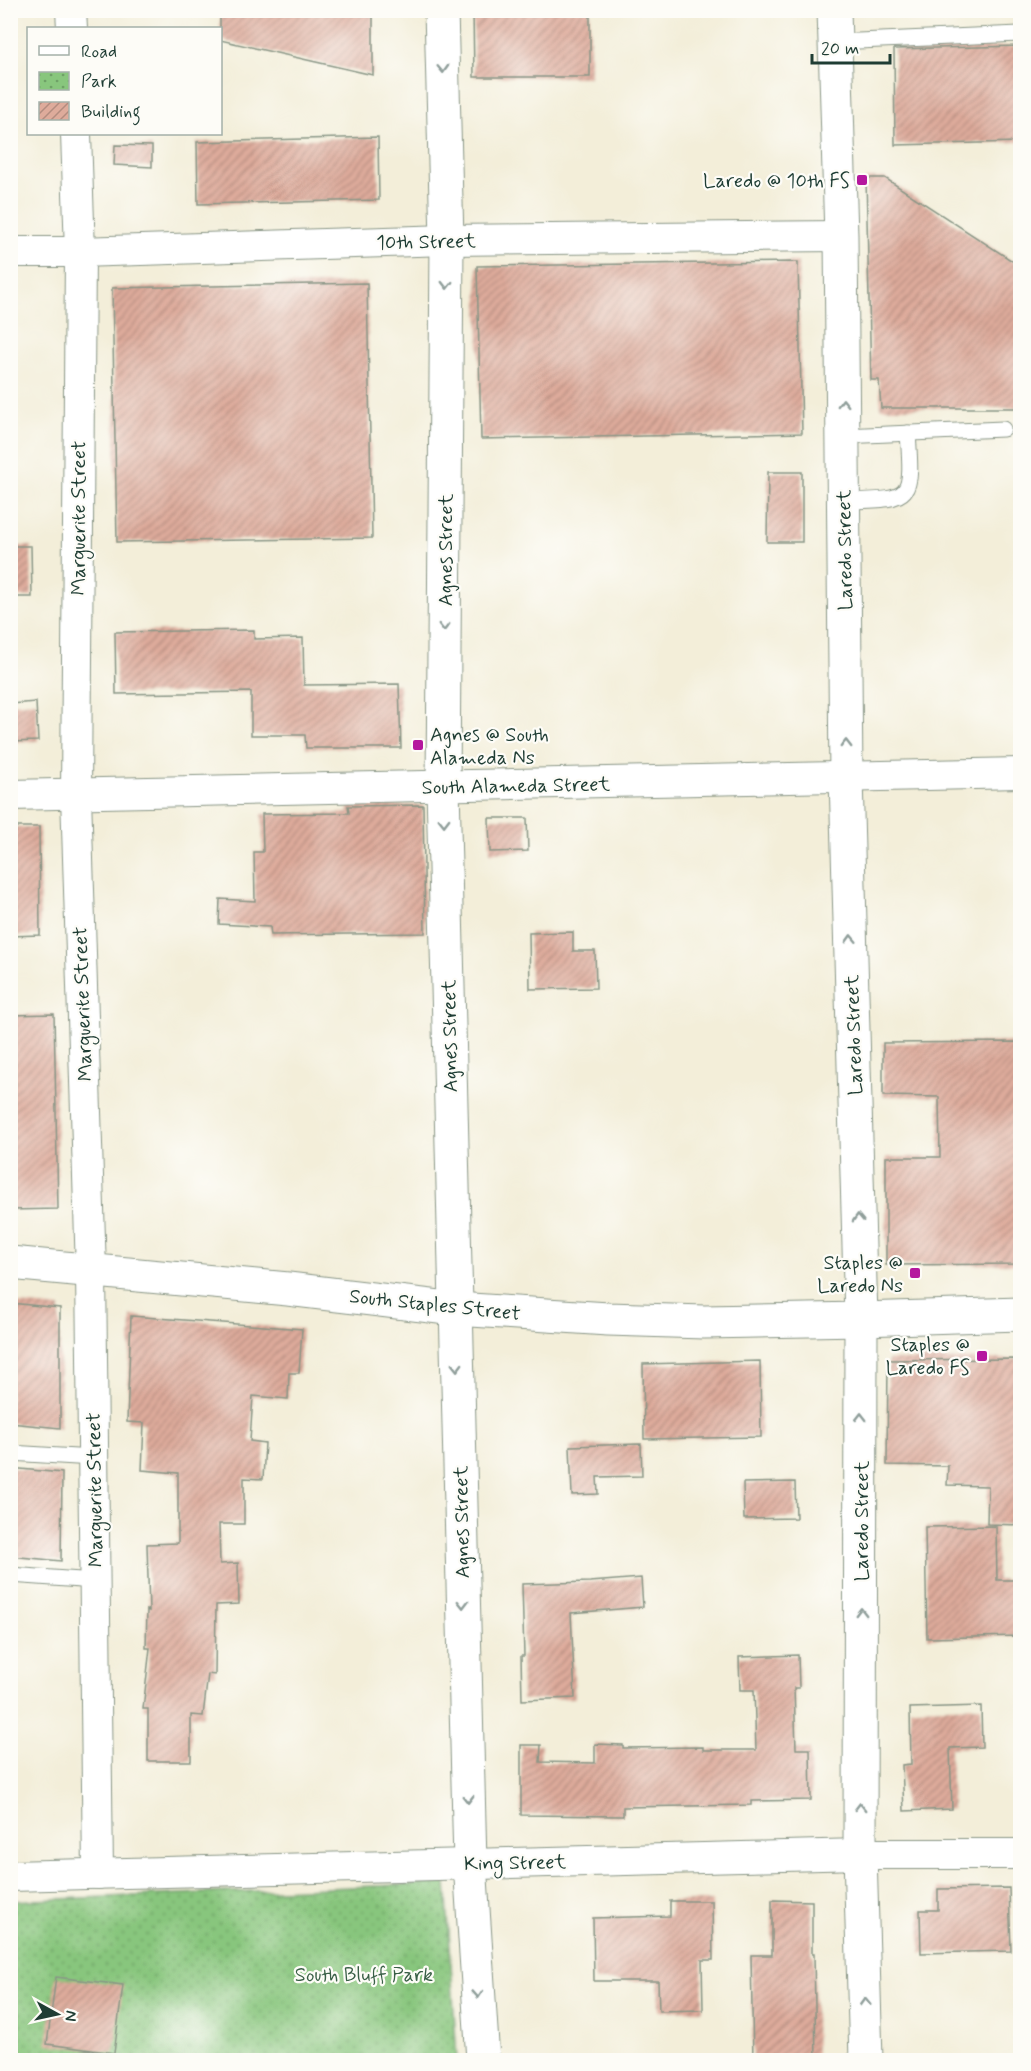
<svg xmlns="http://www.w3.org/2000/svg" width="1031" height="2071" font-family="Mynerve,sans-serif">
<defs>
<pattern id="park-dots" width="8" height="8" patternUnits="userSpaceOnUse" patternTransform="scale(1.5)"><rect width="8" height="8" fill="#88c67d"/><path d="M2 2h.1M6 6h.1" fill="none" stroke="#6fa267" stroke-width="1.8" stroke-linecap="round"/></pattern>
<pattern id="building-hatch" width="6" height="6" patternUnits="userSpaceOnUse" patternTransform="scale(1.5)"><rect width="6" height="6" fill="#deab9b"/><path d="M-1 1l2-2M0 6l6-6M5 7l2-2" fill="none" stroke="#b38c7f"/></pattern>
</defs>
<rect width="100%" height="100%" fill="#fdfcf7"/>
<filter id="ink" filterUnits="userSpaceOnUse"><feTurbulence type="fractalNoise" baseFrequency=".0167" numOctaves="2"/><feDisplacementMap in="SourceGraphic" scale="12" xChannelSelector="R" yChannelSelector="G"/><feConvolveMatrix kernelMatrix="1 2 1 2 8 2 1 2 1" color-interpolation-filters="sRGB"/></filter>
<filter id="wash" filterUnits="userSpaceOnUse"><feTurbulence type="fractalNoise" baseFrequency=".008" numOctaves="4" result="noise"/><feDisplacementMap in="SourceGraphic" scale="24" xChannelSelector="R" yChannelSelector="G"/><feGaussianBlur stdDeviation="1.35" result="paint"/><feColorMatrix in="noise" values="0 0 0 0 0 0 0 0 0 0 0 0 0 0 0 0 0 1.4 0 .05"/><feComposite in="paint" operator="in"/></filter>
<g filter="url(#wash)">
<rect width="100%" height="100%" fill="#f3eed9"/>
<path fill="url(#park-dots)" stroke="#548258" stroke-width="1.5" d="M 446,1883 L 457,2060 L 11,2060 L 10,1901 Z"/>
<g id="blocks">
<g fill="url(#building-hatch)">
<path d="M 220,10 L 373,10 L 373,75 L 220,40 Z"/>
<path d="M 473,10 L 590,10 L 590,77 L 474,77 Z"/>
<path d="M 1020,46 L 1020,142 L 895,145 L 894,49 Z"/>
<path d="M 378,137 L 379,200 L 198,204 L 197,142 Z"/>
<path d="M 115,145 L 152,146 L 152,167 L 114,165 Z"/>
<path d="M 866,178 L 885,178 L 1020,266 L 1020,408 L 881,408 L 879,380 L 871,380 Z"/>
<path d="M 798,262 L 802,433 L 481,439 L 477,266 Z"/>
<path d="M 367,283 L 372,538 L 117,542 L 112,288 Z"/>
<path d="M 768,472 L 802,472 L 802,542 L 767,542 Z"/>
<path d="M 10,546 L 31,546 L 32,597 L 10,597 Z"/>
<path d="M 254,630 L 254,639 L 303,638 L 304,685 L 399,684 L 401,748 L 306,748 L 305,735 L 251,735 L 251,692 L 116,694 L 115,632 Z"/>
<path d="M 36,702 L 38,741 L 10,742 L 10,704 Z"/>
<path d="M 423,805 L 425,933 L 271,935 L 270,927 L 219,924 L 220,899 L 255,901 L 254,852 L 263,852 L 262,814 L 349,813 L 348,806 Z"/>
<path d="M 489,818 L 527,818 L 528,851 L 490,852 Z"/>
<path d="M 10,827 L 39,827 L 40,935 L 10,936 Z"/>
<path d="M 573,932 L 573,951 L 595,951 L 596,988 L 530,989 L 529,933 Z"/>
<path d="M 54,1014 L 58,1209 L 10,1210 L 10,1015 Z"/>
<path d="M 1020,1042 L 1020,1264 L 886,1265 L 886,1157 L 940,1157 L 939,1097 L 883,1096 L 883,1043 Z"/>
<path d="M 10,1303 L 60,1308 L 60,1428 L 10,1423 Z"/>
<path d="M 131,1316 L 302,1329 L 299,1373 L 289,1373 L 288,1399 L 253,1396 L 250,1441 L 265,1443 L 263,1479 L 244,1478 L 244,1524 L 219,1524 L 220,1564 L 238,1563 L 239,1604 L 216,1605 L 215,1675 L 208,1674 L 203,1716 L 191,1715 L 191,1761 L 148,1761 L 148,1709 L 143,1709 L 150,1648 L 146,1648 L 147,1610 L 149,1611 L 147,1544 L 178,1543 L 178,1473 L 142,1470 L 144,1423 L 127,1422 Z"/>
<path d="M 1020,1359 L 1020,1525 L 987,1524 L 988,1486 L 947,1485 L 948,1466 L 887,1465 L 888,1360 Z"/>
<path d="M 760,1361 L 761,1437 L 644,1439 L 643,1364 Z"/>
<path d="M 641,1444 L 642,1476 L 597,1477 L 598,1494 L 572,1495 L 570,1446 Z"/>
<path d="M 10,1468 L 62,1473 L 61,1561 L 10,1556 Z"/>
<path d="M 795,1482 L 796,1518 L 744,1519 L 743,1483 Z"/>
<path d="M 996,1526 L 997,1580 L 1020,1580 L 1020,1636 L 927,1638 L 925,1527 Z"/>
<path d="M 641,1578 L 643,1607 L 571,1613 L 575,1698 L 522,1700 L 521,1656 L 524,1656 L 522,1584 L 590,1582 Z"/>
<path d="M 798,1655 L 799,1688 L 794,1688 L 796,1749 L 810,1749 L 811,1800 L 751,1801 L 751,1805 L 623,1807 L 623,1816 L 521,1815 L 521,1745 L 541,1745 L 540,1762 L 595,1763 L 595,1744 L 623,1745 L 623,1748 L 703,1747 L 703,1750 L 756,1750 L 754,1690 L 740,1690 L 739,1657 Z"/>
<path d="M 981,1706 L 982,1747 L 950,1748 L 952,1809 L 904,1811 L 902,1765 L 911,1764 L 910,1708 Z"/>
<path d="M 1009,1888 L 1011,1951 L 921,1953 L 920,1910 L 938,1910 L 938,1889 Z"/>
<path d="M 772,1900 L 812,1901 L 812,1954 L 814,1954 L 816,2061 L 753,2061 L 751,1955 L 772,1955 Z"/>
<path d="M 670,1901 L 712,1901 L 713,1960 L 702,1960 L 703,2010 L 659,2011 L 658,1981 L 594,1981 L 593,1918 L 670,1916 Z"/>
<path d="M 56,1977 L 123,1985 L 114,2053 L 47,2044 Z"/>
</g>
</g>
</g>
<g filter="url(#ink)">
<use href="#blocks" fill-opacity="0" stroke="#899686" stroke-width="1.5"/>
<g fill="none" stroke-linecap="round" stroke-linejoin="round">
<defs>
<g id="service">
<path d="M 835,42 L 1020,34"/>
<path d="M 843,436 L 1003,429"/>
<path d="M 844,501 C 912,499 913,502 908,433"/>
<path d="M 10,1453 L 93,1458"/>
<path d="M 10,1575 L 95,1581"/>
</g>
<g id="minor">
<path d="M 71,10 L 72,28"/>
<path d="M 76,134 L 80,252 L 76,795 L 91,1271 L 98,1874"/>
<path d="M 10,252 L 80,252 L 447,240 L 841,236"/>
<path d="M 10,795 L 1020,773"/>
<path d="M 10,1876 L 860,1854 L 1020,1854"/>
</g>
<path id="secondary" d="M 861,1319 L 1020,1314"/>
<g id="primary">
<path d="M 441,10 L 447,240 L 443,787 L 470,1863 L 483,2060"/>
<path d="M 834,10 L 841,236 L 846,777 L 861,1319 L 860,1854 L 866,2060"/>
<path d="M 10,1263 L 288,1289 L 456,1309 L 608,1319 L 704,1322 L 861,1319"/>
</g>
</defs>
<use href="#service" stroke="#899686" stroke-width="17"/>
<use href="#minor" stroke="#899686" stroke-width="32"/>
<use href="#secondary" stroke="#899686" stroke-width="35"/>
<use href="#primary" stroke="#899686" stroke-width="35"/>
<use href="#service" stroke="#fff" stroke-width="15"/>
<use href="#minor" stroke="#fff" stroke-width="30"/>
<use href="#secondary" stroke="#fff" stroke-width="33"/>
<use href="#primary" stroke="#fff" stroke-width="33"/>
</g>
<defs><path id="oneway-chevron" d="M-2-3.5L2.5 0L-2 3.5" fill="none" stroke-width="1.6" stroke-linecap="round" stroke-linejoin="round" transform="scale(1.5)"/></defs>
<g stroke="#8f9e9a">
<use href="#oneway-chevron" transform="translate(443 69) rotate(88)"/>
<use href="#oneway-chevron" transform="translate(447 285) rotate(90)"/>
<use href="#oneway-chevron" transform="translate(843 403) rotate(-91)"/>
<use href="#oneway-chevron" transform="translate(444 627) rotate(90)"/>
<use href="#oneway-chevron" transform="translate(846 744) rotate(-90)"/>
<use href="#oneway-chevron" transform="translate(444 822) rotate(89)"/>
<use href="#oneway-chevron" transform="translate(851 939) rotate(-92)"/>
<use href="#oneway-chevron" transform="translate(858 1218) rotate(-92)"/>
<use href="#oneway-chevron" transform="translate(457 1367) rotate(89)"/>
<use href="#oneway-chevron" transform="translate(861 1417) rotate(-90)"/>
<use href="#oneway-chevron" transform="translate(463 1604) rotate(89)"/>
<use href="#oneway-chevron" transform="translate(861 1612) rotate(-90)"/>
<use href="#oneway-chevron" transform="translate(468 1799) rotate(89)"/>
<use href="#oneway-chevron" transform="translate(860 1807) rotate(-90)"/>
<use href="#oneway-chevron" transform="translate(478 1994) rotate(86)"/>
<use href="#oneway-chevron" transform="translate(865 2002) rotate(-92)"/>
</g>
</g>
<g fill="#b5179e" stroke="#fdfcf7" stroke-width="2">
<rect x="856" y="174" width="12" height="12" rx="3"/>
<rect x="412" y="739" width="12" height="12" rx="3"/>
<rect x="909" y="1267" width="12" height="12" rx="3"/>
<rect x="976" y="1350" width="12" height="12" rx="3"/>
</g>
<g text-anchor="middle" stroke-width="4.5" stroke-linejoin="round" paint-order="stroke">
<g font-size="20" fill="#1f3d34" stroke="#fdfcf7" text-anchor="end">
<text x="850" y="187">Laredo @ 10th FS</text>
<text x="430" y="741" text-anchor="start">Agnes @ South<tspan x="430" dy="23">Alameda Ns</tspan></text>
<text x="903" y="1269">Staples @<tspan x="903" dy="23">Laredo Ns</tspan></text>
<text x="970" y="1351">Staples @<tspan x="970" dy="23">Laredo FS</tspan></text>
</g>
<g font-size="20" fill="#1f3d34" stroke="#fdfcf7">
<text transform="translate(426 241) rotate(-1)" y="7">10th Street</text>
<text transform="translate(78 518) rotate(-90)" y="7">Marguerite Street</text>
<text transform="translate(445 550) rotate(-90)" y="7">Agnes Street</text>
<text transform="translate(844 550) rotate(-91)" y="7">Laredo Street</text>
<text transform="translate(516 785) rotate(-1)" y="7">South Alameda Street</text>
<text transform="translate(82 1004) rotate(-92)" y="7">Marguerite Street</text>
<text transform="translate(853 1035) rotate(-92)" y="7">Laredo Street</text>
<text transform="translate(449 1036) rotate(-91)" y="7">Agnes Street</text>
<text transform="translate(435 1304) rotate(6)" y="7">South Staples Street</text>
<text transform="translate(94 1490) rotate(-91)" y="7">Marguerite Street</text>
<text transform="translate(861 1521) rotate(-90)" y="7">Laredo Street</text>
<text transform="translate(461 1522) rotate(-91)" y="7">Agnes Street</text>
<text transform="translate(515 1862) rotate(-1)" y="7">King Street</text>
</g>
<g font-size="20" fill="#395f46" stroke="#fdfcf7">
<text x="364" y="1981">South Bluff Park</text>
</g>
</g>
<rect width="1031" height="2071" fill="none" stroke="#fdfcf7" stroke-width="36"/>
<rect x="27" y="27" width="195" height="108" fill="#fdfcf7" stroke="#a4b0a9" stroke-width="1.5"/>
<rect x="39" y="46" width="30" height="9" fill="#ffffff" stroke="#a4b0a9" stroke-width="1.5"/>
<text x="81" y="57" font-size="18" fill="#1f3d34">Road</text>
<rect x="39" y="72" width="30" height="18" fill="url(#park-dots)" stroke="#a4b0a9" stroke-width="1.5"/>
<text x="81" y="87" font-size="18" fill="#1f3d34">Park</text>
<rect x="39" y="102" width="30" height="18" fill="url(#building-hatch)" stroke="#a4b0a9" stroke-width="1.5"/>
<text x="81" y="117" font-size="18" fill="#1f3d34">Building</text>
<g transform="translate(57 2014) rotate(98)" stroke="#fdfcf7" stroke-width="4.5" paint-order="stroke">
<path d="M0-4.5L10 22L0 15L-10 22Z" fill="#1f3d34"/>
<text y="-9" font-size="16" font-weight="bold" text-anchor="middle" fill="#1f3d34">N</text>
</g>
<path d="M812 54v9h78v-9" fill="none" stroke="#1f3d34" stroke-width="3"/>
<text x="821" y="54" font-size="18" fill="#1f3d34" stroke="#fdfcf7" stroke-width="4.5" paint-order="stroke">20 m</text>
</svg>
